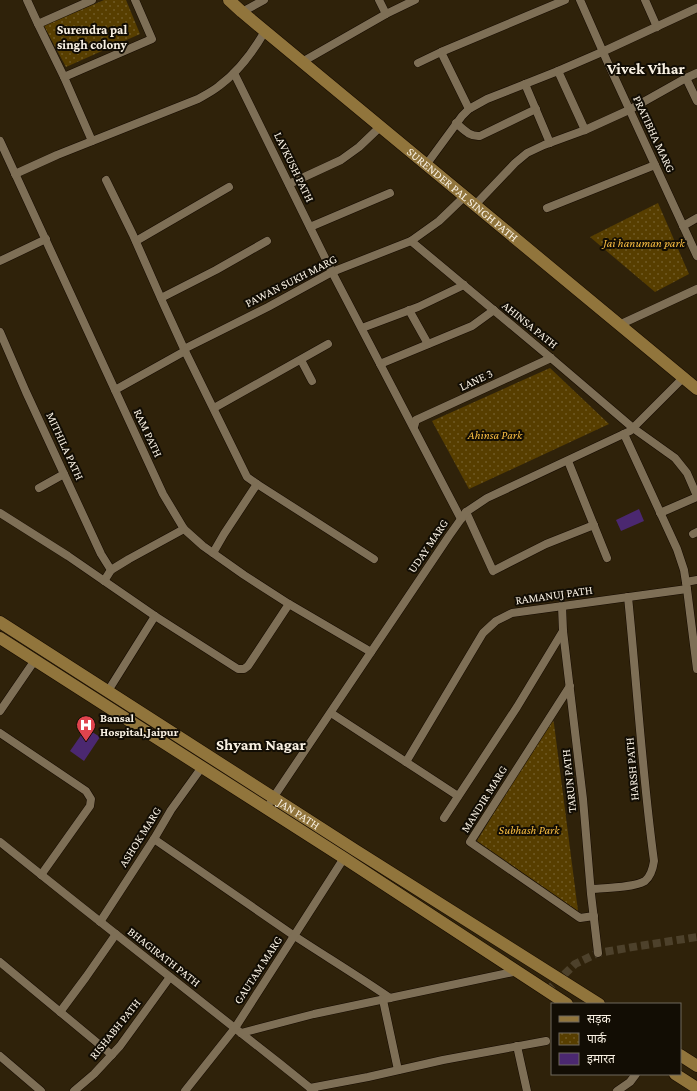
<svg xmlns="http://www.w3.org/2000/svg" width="697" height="1091" font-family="'Crimson Pro','Noto Sans Devanagari',serif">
<defs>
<pattern id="park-dots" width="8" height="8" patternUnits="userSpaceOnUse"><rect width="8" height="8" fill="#573e00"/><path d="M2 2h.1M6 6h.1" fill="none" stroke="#705a25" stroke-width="1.8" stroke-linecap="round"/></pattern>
</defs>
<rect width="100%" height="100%" fill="#2f220a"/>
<g fill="url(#park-dots)">
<path d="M 104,0 L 126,0 L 140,34 L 66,67 L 44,26 Z"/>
<path d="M 658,203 L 689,274 L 655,292 L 590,237 Z"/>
<path d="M 550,368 L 609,424 L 469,489 L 432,421 Z"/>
<path d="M 552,716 L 554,724 L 578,911 L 477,841 Z"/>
</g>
<g fill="#4b2870">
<path d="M 639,509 L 644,521 L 621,531 L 616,520 Z"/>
<path d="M 86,728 L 100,737 L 84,761 L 70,751 Z"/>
</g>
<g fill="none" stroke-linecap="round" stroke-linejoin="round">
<path stroke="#4d412b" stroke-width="8" stroke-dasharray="8 4" stroke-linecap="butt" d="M 547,991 L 575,964 L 598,953 L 639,946 L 697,937"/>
<defs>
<g id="street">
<path d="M 27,0 L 38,24 L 64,77 L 92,141"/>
<path d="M 580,0 L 607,61 L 697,256"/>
<path d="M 645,0 L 657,27"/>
<path d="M 242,12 L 264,0"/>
<path d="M 386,14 L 415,0"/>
<path d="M 38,24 L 92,0"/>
<path d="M 302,62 L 386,14 L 379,0"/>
<path d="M 418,63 L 441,52"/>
<path d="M 558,71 L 585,130"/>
<path d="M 234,73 L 332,272 L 461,519"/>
<path d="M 64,77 L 152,39 L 135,0"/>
<path d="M 686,78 L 697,101"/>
<path d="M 525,84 L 550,143"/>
<path d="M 469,109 L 441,52 L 565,0"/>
<path d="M 456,123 C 464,130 470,137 480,136 L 536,109"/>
<path d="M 0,141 L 163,494 L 184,529 L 203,546 L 244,575 L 289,604 L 371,652"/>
<path d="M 426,165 L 462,116 L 469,109 L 487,99 L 558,71 L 602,52 L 697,8"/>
<path d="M 15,174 L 57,155 L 198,99 C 205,95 213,91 219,86 C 239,71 253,52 265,31"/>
<path d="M 106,180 L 133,235 L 163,303 L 185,351"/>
<path d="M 289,184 L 341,160 L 359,147 L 380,127"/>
<path d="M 475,205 L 515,163 L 527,153 L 544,145 L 585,130 L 629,110 L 686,78 L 697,73"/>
<path d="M 547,208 L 655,165"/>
<path d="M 683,226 L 697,218"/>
<path d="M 310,227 L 390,193"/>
<path d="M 136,241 L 229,187"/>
<path d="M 411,241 L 551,358 L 633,428 L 675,458 L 687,473 L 697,496"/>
<path d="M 0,261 L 46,239"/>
<path d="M 161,298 L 216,270 L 267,241"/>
<path d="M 409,310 L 428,344"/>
<path d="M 619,325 L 697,289"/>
<path d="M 362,328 L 418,307 L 464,285"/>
<path d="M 0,332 L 26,392 L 101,554 L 111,570"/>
<path d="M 184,349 L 268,307 L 332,272 L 411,241 L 439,221 L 464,197"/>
<path d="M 301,360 L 312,381"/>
<path d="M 380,364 L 472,326 L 494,310"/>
<path d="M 115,390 L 185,351 L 247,477 L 257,484"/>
<path d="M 214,408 L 328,344"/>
<path d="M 414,427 L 416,420 L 551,358"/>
<path d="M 624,434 L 677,549 L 684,570 L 687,589 L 697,669"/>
<path d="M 568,461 L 607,558"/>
<path d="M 39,488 L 64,474"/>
<path d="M 466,512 L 493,571 L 546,544 L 594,525"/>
<path d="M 0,513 L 68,556 L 155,616"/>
<path d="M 660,513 L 697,497"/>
<path d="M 693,534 L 697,532"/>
<path d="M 213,553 L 224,534 L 257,484 L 374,559"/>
<path d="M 104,581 L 111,570 L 129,559 L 184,529"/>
<path d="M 686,582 L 697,580"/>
<path d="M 562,606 L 563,631 L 583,799 L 591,894 L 598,953"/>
<path d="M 570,686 L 470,842 L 580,918 L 594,916"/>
<path d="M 108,691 L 155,616 L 238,669 L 244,669 L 248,666 L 289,604"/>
<path d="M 0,711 L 35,660"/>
<path d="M 331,713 L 458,796"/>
<path d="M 0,733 L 86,791 L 91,799 L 90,806 L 41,875"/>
<path d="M 406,762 L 483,633 L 496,621 L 512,613 L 687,589"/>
<path d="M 271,801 L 449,536 L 466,512 L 487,498 L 630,431 L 683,378"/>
<path d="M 444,818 L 517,707 L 563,631"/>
<path d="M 154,839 C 200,871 246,903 293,935 C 325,956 358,976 390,998"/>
<path d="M 0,842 L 79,905 L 279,1063 L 314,1091"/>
<path d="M 591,889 C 604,888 633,888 645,881 C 651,876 653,868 654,861 C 642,773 637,685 628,597"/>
<path d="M 100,922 L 154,839 L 171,810 L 202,767"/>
<path d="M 0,962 L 112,1055"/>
<path d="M 383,1000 L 398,1070"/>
<path d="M 60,1012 L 86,977 L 116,934"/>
<path d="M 241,1033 L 314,1014 L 518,971"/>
<path d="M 517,1046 L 527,1091"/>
<path d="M 0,1056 L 41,1091"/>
<path d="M 310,1088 L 368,1077 L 443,1060 L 546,1041"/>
<path d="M 74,1091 L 94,1074 L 120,1046 L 170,977"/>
<path d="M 185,1091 L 235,1028 L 344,858"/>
<path d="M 617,1091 L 630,1082 L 636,1074"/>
</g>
<g id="secondary">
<path id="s1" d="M 229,0 L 242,12 L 697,389"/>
<path id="s2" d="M 0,622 L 355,850 L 599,1004"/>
<path d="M 0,638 L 344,858 L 567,1004"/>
<path d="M 680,1055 L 697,1066"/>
<path d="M 675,1074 L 697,1088"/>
</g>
</defs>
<use href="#street" stroke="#160b00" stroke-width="9"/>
<use href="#secondary" stroke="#160b00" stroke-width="13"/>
<use href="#street" stroke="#7e6f56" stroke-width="8"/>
<use href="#secondary" stroke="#91753c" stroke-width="12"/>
</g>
<defs>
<symbol id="hospital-pin" viewBox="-11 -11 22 30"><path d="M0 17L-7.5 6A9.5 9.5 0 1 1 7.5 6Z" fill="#e0444e" stroke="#120d04"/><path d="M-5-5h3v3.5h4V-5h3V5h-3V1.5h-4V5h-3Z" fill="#fff"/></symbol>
</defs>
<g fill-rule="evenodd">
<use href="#hospital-pin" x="75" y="714" width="22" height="30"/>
</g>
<g text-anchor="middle" stroke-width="4" stroke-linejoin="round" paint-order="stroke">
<g font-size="12" fill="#f9f1e3" stroke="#120d04">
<text transform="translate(654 134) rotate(65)" y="4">PRATIBHA MARG</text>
<text transform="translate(294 167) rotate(64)" y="4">LAVKUSH PATH</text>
<text dy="4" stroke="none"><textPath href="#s1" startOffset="304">SURENDER PAL SINGH PATH</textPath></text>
<text transform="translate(291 281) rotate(-27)" y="4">PAWAN SUKH MARG</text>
<text transform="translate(530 325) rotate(39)" y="4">AHINSA PATH</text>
<text transform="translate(476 380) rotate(-25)" y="4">LANE 3</text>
<text transform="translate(148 433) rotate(65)" y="4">RAM PATH</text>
<text transform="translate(65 446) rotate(65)" y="4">MITHILA PATH</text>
<text transform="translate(428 546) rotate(-56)" y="4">UDAY MARG</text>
<text transform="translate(554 595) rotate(-8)" y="4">RAMANUJ PATH</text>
<text transform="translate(632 769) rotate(-95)" y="4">HARSH PATH</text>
<text transform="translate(569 781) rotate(-96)" y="4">TARUN PATH</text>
<text transform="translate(484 799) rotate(-58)" y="4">MANDIR MARG</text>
<text dy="4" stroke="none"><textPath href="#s2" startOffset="355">JAN PATH</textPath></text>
<text transform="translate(140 837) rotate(-58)" y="4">ASHOK MARG</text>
<text transform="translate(164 957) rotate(38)" y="4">BHAGIRATH PATH</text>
<text transform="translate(258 970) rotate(-57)" y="4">GAUTAM MARG</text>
<text transform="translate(115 1029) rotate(-51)" y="4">RISHABH PATH</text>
</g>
<g font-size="12" font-style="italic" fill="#fabe42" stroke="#120d04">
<text x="644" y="247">Jai hanuman park</text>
<text x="495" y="439">Ahinsa Park</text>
<text x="529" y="834">Subhash Park</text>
</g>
<g font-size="12" font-weight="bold" fill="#f9f1e3" stroke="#120d04" text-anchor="start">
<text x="100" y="722">Bansal<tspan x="100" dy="14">Hospital,Jaipur</tspan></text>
</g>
<g font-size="13" font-weight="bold" fill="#f9f1e3" stroke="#120d04">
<text x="92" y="34">Surendra pal<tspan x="92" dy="15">singh colony</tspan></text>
</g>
<g font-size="16" font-weight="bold" fill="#f9f1e3" stroke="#120d04">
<text x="646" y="74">Vivek Vihar</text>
<text x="261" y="750">Shyam Nagar</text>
</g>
</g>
<rect x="551" y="1003" width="130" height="72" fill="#120d04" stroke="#6e685d"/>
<rect x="559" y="1016" width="20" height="6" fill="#91753c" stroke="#6e685d"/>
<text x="587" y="1023" font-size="12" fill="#f9f1e3">सड़क</text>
<rect x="559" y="1033" width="20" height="12" fill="url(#park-dots)" stroke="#6e685d"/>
<text x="587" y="1043" font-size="12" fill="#f9f1e3">पार्क</text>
<rect x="559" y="1053" width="20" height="12" fill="#4b2870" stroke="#6e685d"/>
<text x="587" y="1063" font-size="12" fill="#f9f1e3">इमारत</text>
</svg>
